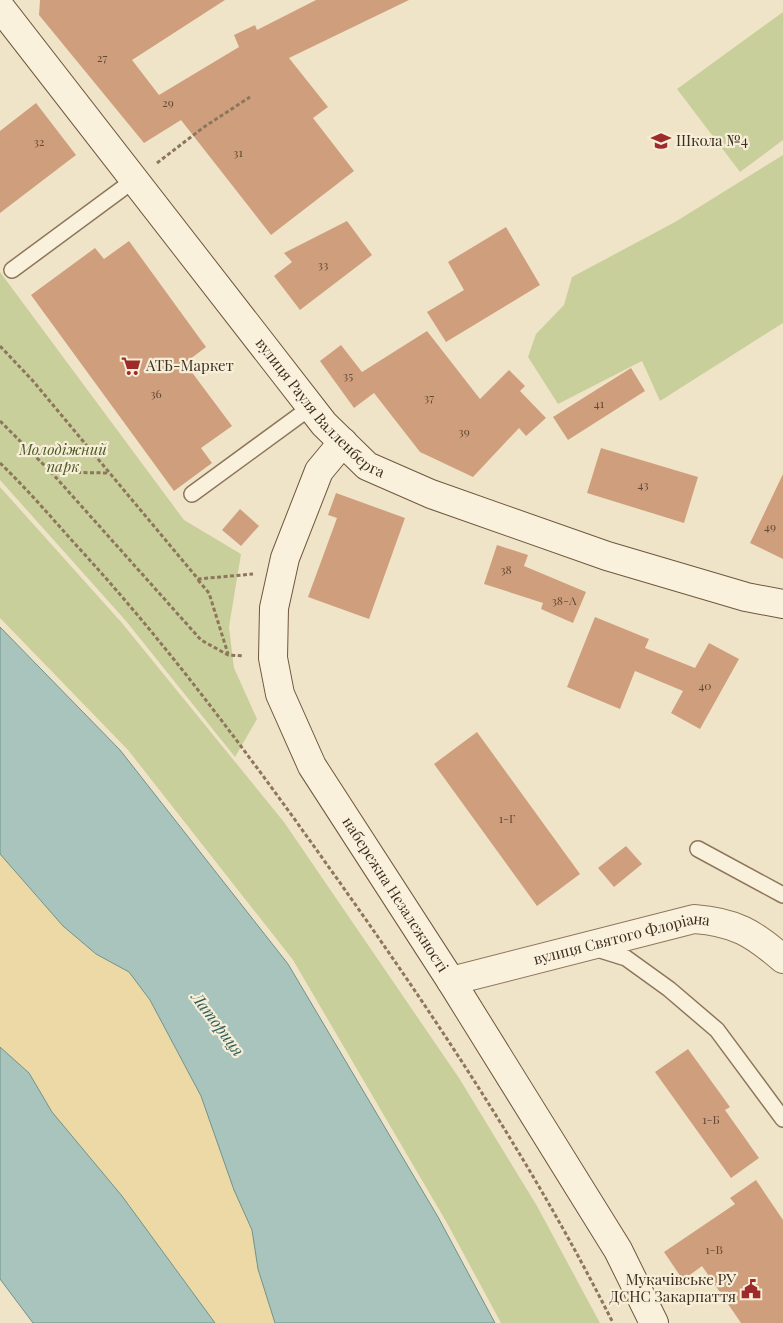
<svg xmlns="http://www.w3.org/2000/svg" width="783" height="1323" font-family="'Playfair Display',serif">
<rect width="100%" height="100%" fill="#f0e4c8"/>
<g fill="#c9cf9b">
<path d="M 783,12 L 783,140 L 740,172 L 677,89 Z"/>
<path d="M 783,155 L 783,323 L 660,401 L 642,361 L 558,404 L 528,357 L 536,334 L 564,305 L 572,277 L 675,222 Z"/>
<path d="M 0,272 L 184,520 L 241,554 L 229,627 L 234,668 L 257,719 L 235,757 L 126,621 L 0,480 Z"/>
<path d="M 0,487 L 122,623 L 284,822 L 459,1078 L 537,1206 L 600,1323 L 501,1323 L 447,1223 L 293,960 L 128,750 L 0,618 Z"/>
</g>
<path fill="#ecd9a5" d="M 0,854 L 63,926 L 96,954 L 129,972 L 150,1000 L 201,1096 L 234,1190 L 252,1230 L 258,1269 L 275,1323 L 215,1323 L 122,1196 L 52,1112 L 29,1073 L 0,1047 Z"/>
<g fill="#a9c4bc" stroke="#6f938a">
<path d="M 0,627 L 120,750 L 288,964 L 438,1217 L 495,1323 L 275,1323 L 258,1269 L 252,1230 L 234,1190 L 201,1096 L 150,1000 L 129,972 L 96,954 L 63,926 L 0,854 Z"/>
<path d="M 0,1047 L 29,1073 L 52,1112 L 122,1196 L 215,1323 L 33,1323 L 0,1279 Z"/>
</g>
<g fill="#cf9f7d">
<path d="M 40,0 L 225,0 L 132,60 L 159,95 L 239,47 L 234,35 L 255,25 L 257,30 L 316,0 L 409,0 L 289,58 L 328,107 L 313,118 L 354,171 L 271,235 L 181,120 L 144,143 L 39,15 Z"/>
<path d="M 36,103 L 76,155 L 0,213 L 0,131 Z"/>
<path d="M 347,221 L 372,255 L 300,310 L 274,276 L 292,262 L 284,253 Z"/>
<path d="M 506,227 L 540,285 L 446,342 L 427,312 L 464,290 L 448,262 Z"/>
<path d="M 129,241 L 206,347 L 185,363 L 232,426 L 201,448 L 212,463 L 174,491 L 31,295 L 95,248 L 104,259 Z"/>
<path d="M 427,331 L 480,399 L 509,370 L 525,386 L 520,391 L 546,418 L 526,436 L 519,428 L 473,477 L 420,452 L 374,393 L 354,408 L 320,361 L 341,345 L 362,372 Z"/>
<path d="M 631,368 L 645,391 L 568,440 L 553,417 Z"/>
<path d="M 601,448 L 698,477 L 684,523 L 587,493 Z"/>
<path d="M 783,474 L 783,559 L 750,543 Z"/>
<path d="M 336,493 L 405,518 L 369,619 L 308,597 L 337,518 L 328,515 Z"/>
<path d="M 240,509 L 259,526 L 241,546 L 222,530 Z"/>
<path d="M 497,545 L 528,555 L 524,566 L 586,592 L 573,623 L 541,609 L 543,603 L 484,584 Z"/>
<path d="M 595,617 L 649,639 L 645,648 L 695,668 L 709,643 L 739,659 L 700,729 L 671,713 L 683,691 L 635,671 L 620,709 L 567,687 Z"/>
<path d="M 477,732 L 580,874 L 537,906 L 434,764 Z"/>
<path d="M 626,846 L 642,864 L 614,887 L 598,868 Z"/>
<path d="M 688,1049 L 730,1107 L 725,1110 L 759,1158 L 731,1178 L 655,1072 Z"/>
<path d="M 756,1180 L 783,1220 L 783,1323 L 741,1323 L 702,1266 L 683,1280 L 664,1252 L 735,1204 L 730,1198 Z"/>
</g>
<g fill="none" stroke-linecap="round" stroke-linejoin="round">
<defs>
<g id="lane">
<path d="M 12,270 L 134,180"/>
<path d="M 192,494 L 311,407"/>
<path d="M 698,849 L 783,895"/>
<path d="M 594,948 L 626,958 L 669,989 L 717,1030 L 783,1119"/>
</g>
<g id="street">
<path id="s1" d="M 451,981 L 694,919 C 735,922 753,933 783,959"/>
</g>
<g id="secondary">
<path id="s2" d="M 0,7 L 324,424 L 367,466 L 431,494 L 607,556 L 746,597 L 783,604"/>
<path id="s3" d="M 343,442 L 319,471 L 285,558 L 274,608 L 273,658 L 280,694 L 312,766 L 451,981 L 618,1250 L 654,1323"/>
</g>
</defs>
<use href="#lane" stroke="#8d765c" stroke-width="18"/>
<use href="#street" stroke="#8d765c" stroke-width="30"/>
<use href="#secondary" stroke="#6f573f" stroke-width="30"/>
<g stroke="#8d765c" stroke-width="3" stroke-dasharray="4 2.5" stroke-linecap="butt">
<path d="M 157,163 L 204,127 L 250,97"/>
<path d="M 0,346 L 33,381 L 198,579 L 253,574"/>
<path d="M 0,421 L 51,472 L 201,640 L 228,655 L 244,656"/>
<path d="M 0,463 C 27,489 51,517 76,545 C 157,633 228,727 298,824 C 413,984 525,1147 613,1323"/>
<path d="M 51,472 L 108,473"/>
<path d="M 198,580 L 209,593 L 228,654"/>
</g>
<use href="#lane" stroke="#faf1dc" stroke-width="15"/>
<use href="#street" stroke="#faf1dc" stroke-width="28"/>
<use href="#secondary" stroke="#faf1dc" stroke-width="28"/>
</g>
<defs>
<symbol id="school-bare" viewBox="-9 -9 18 18"><path d="M0-5L7-2L0 1L-7-2ZM-4 1L0 2.5L4 1V4Q0 6-4 4Z" fill="#9e2a2b" stroke="#f7eed8" stroke-width="2.5" paint-order="stroke"/></symbol>
<symbol id="supermarket-bare" viewBox="-9 -9 18 18"><path d="M-6-5.5h2.5l.6 2H6L4.5 2H-2.5L-4.4-4H-6ZM-1.5 3.2a1.3 1.3 0 1 0 .1 0ZM3 3.2a1.3 1.3 0 1 0 .1 0Z" fill="#9e2a2b" stroke="#f7eed8" stroke-width="2.5" paint-order="stroke"/></symbol>
<symbol id="civic-bare" viewBox="-9 -9 18 18"><path d="M-.6-6.5H3V-4.5H.6V-3L4-1V1h2V6H-6V1h2V-1L-.6-3ZM-1.2 2.5V6h2.4V2.5Z" fill="#9e2a2b" stroke="#f7eed8" stroke-width="2.5" paint-order="stroke"/></symbol>
</defs>
<g fill-rule="evenodd">
<use href="#school-bare" x="647" y="127" width="28" height="28"/>
<use href="#supermarket-bare" x="117" y="352" width="28" height="28"/>
<use href="#civic-bare" x="737" y="1275" width="28" height="28"/>
</g>
<g text-anchor="middle" stroke-width="4.5" stroke-linejoin="round" paint-order="stroke">
<g font-size="12" fill="#624a37">
<text x="102" y="62">27</text>
<text x="168" y="107">29</text>
<text x="39" y="146">32</text>
<text x="238" y="157">31</text>
<text x="323" y="269">33</text>
<text x="348" y="380">35</text>
<text x="156" y="398">36</text>
<text x="429" y="402">37</text>
<text x="599" y="408">41</text>
<text x="464" y="436">39</text>
<text x="643" y="489">43</text>
<text x="770" y="531">49</text>
<text x="506" y="574">38</text>
<text x="564" y="605">38-А</text>
<text x="705" y="690">40</text>
<text x="507" y="823">1-Г</text>
<text x="711" y="1124">1-Б</text>
<text x="714" y="1254">1-В</text>
</g>
<g font-size="15" fill="#3d2e20" stroke="#f7eed8" text-anchor="start">
<text x="676" y="146">Школа №4</text>
<text x="146" y="371">АТБ-Маркет</text>
<text x="736" y="1285" text-anchor="end">Мукачівське РУ<tspan x="736" dy="17">ДСНС Закарпаття</tspan></text>
</g>
<g font-size="15" fill="#3d2e20" stroke="#f7eed8">
<text dy="5" stroke="none"><textPath href="#s2" startOffset="514">вулиця Рауля Валленберга</textPath></text>
<text dy="5" stroke="none"><textPath href="#s3" startOffset="501">набережна Незалежності</textPath></text>
<text dy="5" stroke="none"><textPath href="#s1" startOffset="176">вулиця Святого Флоріана</textPath></text>
</g>
<g font-size="15" font-style="italic" fill="#4d5a26" stroke="#f7eed8">
<text x="63" y="455">Молодіжний<tspan x="63" dy="17">парк</tspan></text>
</g>
<g font-size="16" font-style="italic" fill="#2f5d5a" stroke="#f7eed8">
<text transform="translate(218 1024) rotate(53)" y="6">Латориця</text>
</g>
</g>
</svg>
